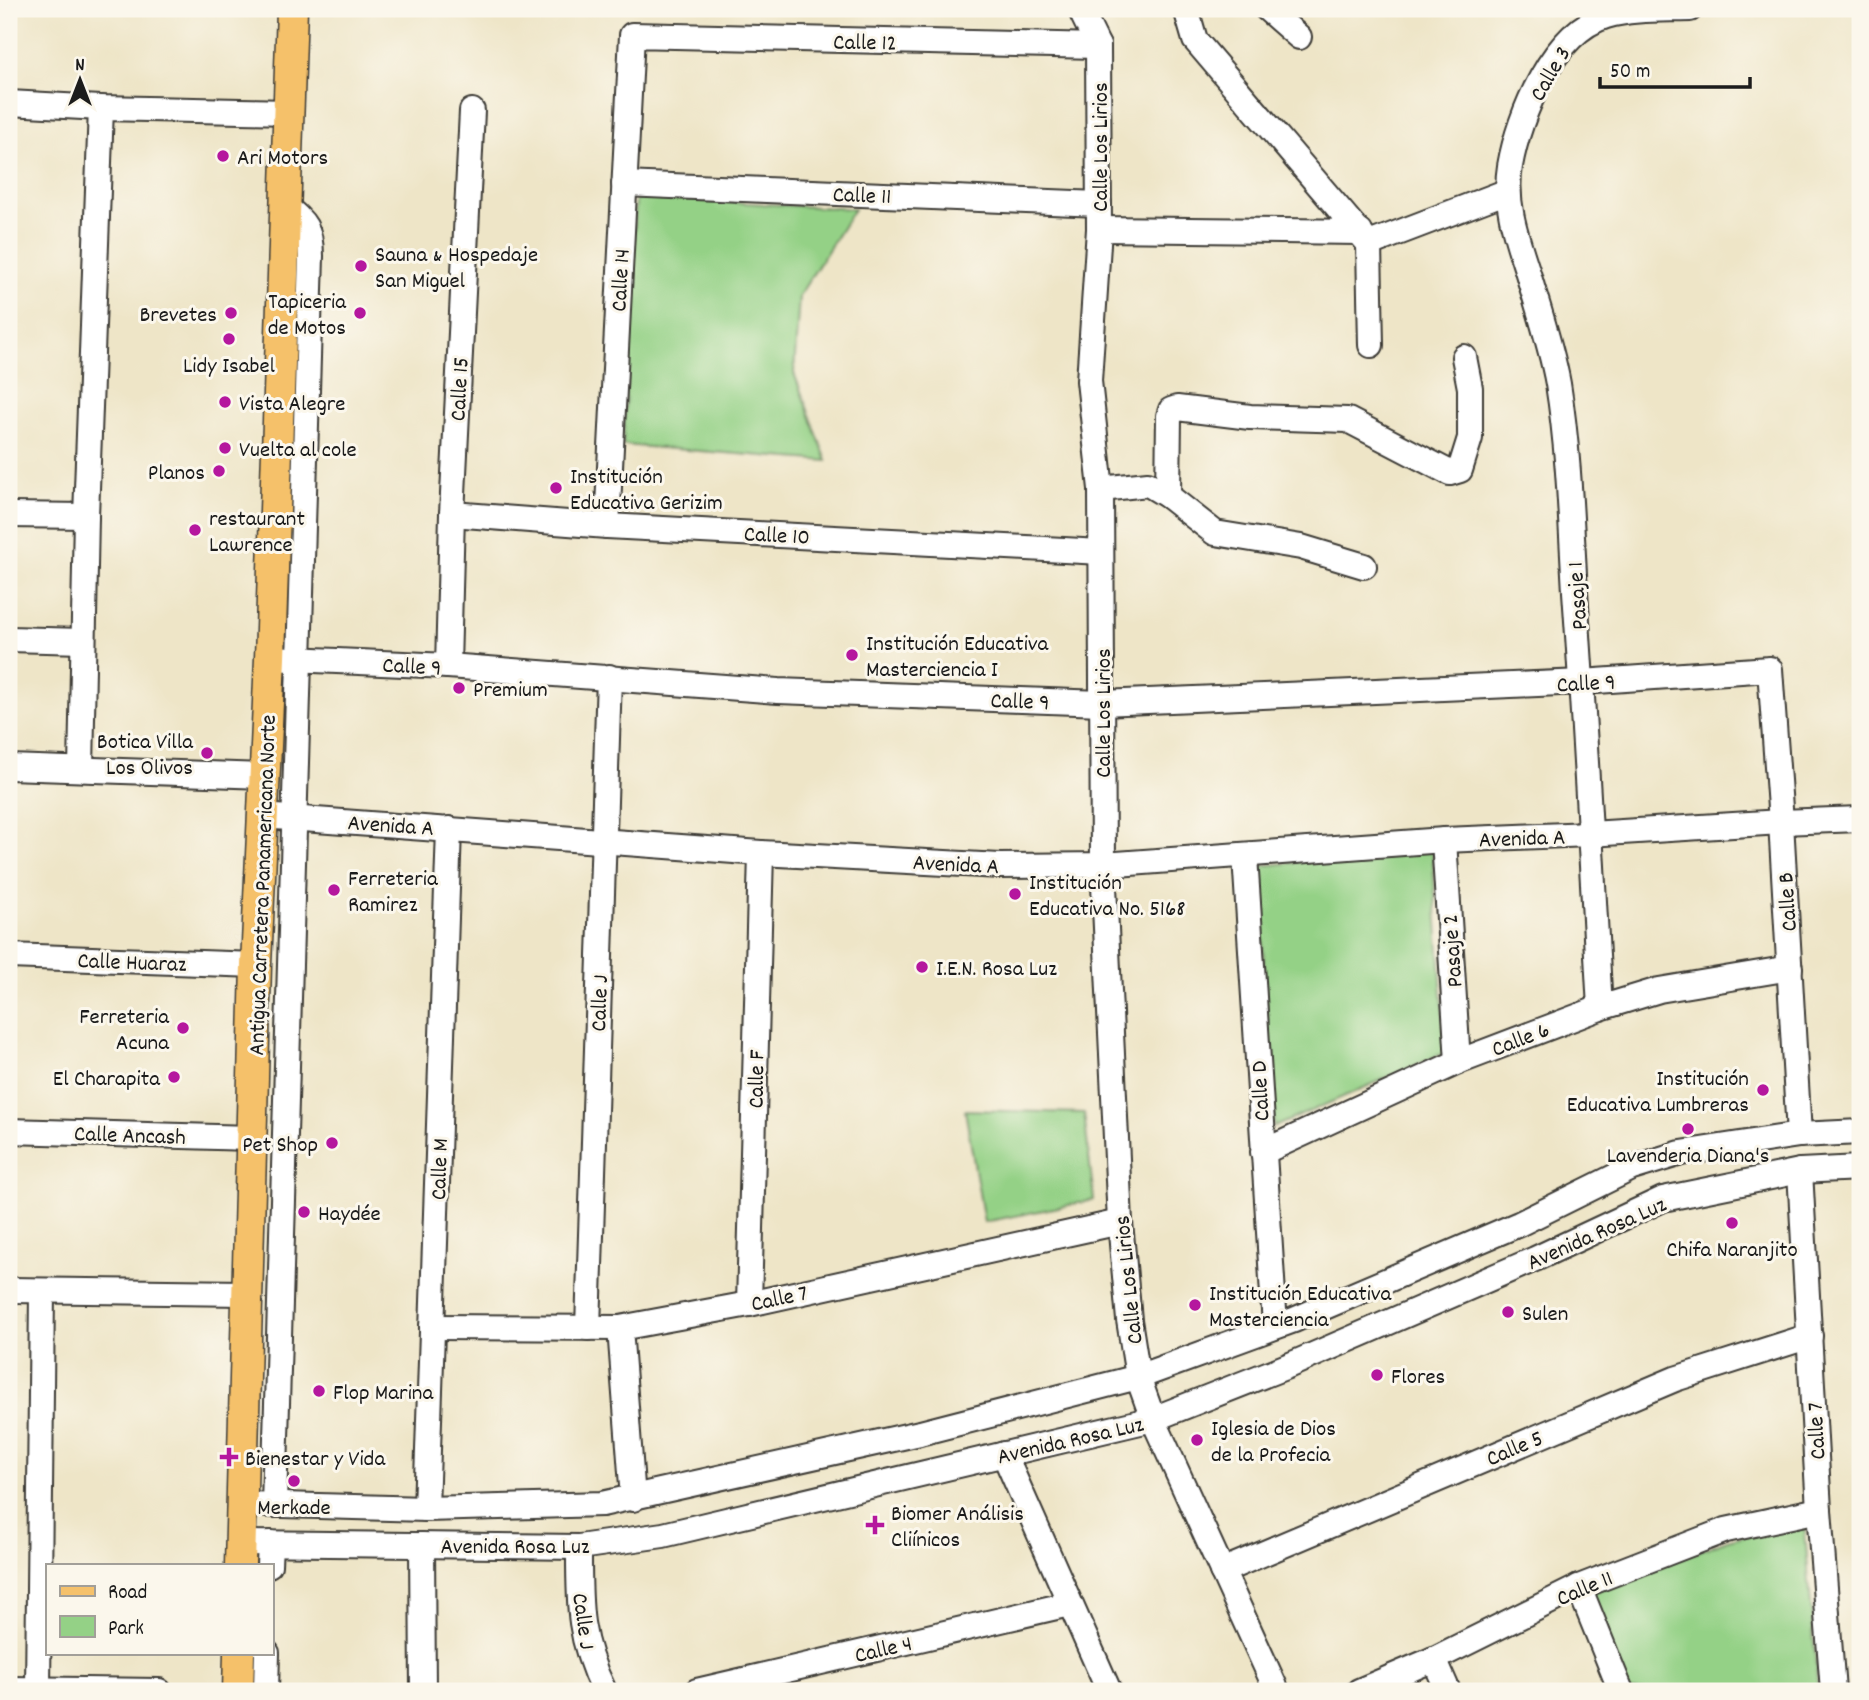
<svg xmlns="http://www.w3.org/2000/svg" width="1869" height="1700" font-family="Dekko,sans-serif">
<rect width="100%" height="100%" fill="#fbf7ec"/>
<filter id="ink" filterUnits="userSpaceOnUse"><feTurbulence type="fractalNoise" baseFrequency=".0143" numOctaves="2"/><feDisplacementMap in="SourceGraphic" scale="14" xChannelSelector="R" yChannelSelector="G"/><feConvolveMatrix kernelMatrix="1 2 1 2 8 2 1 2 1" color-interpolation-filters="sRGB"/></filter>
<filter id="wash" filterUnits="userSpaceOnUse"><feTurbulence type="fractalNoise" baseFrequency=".00686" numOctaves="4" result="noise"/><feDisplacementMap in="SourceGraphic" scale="28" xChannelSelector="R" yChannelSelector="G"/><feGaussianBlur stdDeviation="1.57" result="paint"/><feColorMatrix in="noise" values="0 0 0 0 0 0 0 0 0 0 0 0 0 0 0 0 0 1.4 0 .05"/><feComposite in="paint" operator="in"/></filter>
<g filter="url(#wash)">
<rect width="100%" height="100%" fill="#eee5c7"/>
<g fill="#94d186" stroke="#587651" stroke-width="2">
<path d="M 636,197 L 854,209 L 799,296 L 794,373 L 827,461 L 623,445 Z"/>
<path d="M 1432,850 L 1446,1052 L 1274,1127 L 1258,866 Z"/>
<path d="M 965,1110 L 1084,1113 L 1094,1200 L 984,1222 Z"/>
<path d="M 1804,1521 L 1818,1691 L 1628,1691 L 1588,1594 L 1727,1540 Z"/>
</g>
</g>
<g filter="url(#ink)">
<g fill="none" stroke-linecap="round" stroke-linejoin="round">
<defs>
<g id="minor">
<path d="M 1080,9 L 1098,46 L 1099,229 L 1089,381 L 1101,489 L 1103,865 L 1120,1222 L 1129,1320 L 1138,1377 L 1153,1419 L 1277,1691"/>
<path d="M 1186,9 L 1195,40 L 1369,244 L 1508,191"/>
<path d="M 1267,9 L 1299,37"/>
<path d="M 9,103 L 101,108 L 288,112"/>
<path d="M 624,184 L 1099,204"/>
<path d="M 1099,229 L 1360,232"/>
<path d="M 1369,244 L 1371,345"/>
<path d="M 1101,489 L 1148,484 L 1168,496 L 1215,533 L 1301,547 L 1364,566"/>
<path d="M 1168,496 L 1169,416 L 1171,410 L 1177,408 L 1250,417 L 1348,420 L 1450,473 L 1460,470 L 1470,438 L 1470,388 L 1464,357"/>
<path d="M 452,514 L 607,526 L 1101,552"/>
<path d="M 9,515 L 86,516"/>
<path d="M 607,526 L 632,35 L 1098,46"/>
<path d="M 9,639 L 83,641"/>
<path d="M 270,658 L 448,666 L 778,691 L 1102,703 L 1582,682 L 1770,669 L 1781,822 L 1799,1135"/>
<path d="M 448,666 L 452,514 L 472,111"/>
<path d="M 9,767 L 265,776"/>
<path d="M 81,769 L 86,516 L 101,108"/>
<path d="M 262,816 L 761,853 L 1000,866 L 1103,865 L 1444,840 L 1590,834 L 1781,822 L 1860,819"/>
<path d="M 1444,840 L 1458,1062"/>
<path d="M 1245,856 L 1275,1326"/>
<path d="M 9,956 L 256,965"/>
<path d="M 1600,1008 C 1592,869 1585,730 1575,592 C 1571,523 1569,452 1558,384 C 1551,345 1538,308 1527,270 C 1516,236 1504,202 1510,166 C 1519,115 1553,32 1606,16 C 1633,8 1663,10 1690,9"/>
<path d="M 9,1131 L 251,1138"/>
<path d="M 1263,1152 L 1458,1062 L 1600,1008 L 1659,990 L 1790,968"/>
<path d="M 1800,1171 L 1819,1510 L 1833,1691"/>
<path d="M 9,1290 L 246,1293"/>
<path d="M 749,1304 L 761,853"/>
<path d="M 432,1327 L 620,1328 L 749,1304 L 1120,1222"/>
<path d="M 588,1328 L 609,677"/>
<path d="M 620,1328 L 633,1499"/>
<path d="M 1004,1454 L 1109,1691"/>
<path d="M 242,1504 L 426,1509 L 602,1504 L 920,1433 L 1138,1377 L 1294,1320 L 1519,1224 L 1632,1168 L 1681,1153 L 1799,1135 L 1860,1132"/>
<path d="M 274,1505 L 311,256 C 311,228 305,223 285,206"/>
<path d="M 426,1509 L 449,829"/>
<path d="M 240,1543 L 579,1547 L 663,1535 L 1153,1419 L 1290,1365 L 1535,1259 L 1663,1199 L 1800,1171 L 1860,1168"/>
<path d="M 422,1545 L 423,1691"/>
<path d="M 579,1547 C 579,1605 578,1638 604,1691"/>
<path d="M 269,1565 L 270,1543"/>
<path d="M 1222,1571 L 1675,1379 L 1810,1336"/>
<path d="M 1579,1587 L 1621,1691"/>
<path d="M 1434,1659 L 1448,1691"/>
<path d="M 9,1689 L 159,1691"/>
<path d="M 38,1689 L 42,1291"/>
<path d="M 266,1691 L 267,1653"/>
<path d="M 697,1691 L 1069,1604"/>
<path d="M 1359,1691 L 1434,1659 L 1579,1587 L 1726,1530 L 1819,1510"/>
</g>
<g id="major">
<path d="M 240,1565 L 256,965 L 270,658 L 292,9"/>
<path d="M 238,1691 L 239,1653"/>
</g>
</defs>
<use href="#minor" stroke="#3c3a36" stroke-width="28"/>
<use href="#major" stroke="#3c3a36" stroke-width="33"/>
<use href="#minor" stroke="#fff" stroke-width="24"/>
<use href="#major" stroke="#f5c16b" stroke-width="30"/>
</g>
</g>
<g fill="#b5179e" stroke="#fbf7ec" stroke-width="2.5">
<circle cx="223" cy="156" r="7"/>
<circle cx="361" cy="266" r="7"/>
<circle cx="231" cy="313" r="7"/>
<circle cx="360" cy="313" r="7"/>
<circle cx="229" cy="339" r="7"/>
<circle cx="225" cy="402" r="7"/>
<circle cx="225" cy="448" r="7"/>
<circle cx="219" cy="471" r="7"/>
<circle cx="556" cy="488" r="7"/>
<circle cx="195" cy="530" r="7"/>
<circle cx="852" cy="655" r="7"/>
<circle cx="459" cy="688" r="7"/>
<circle cx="207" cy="753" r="7"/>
<circle cx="334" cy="890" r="7"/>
<circle cx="1015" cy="894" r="7"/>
<circle cx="922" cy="967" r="7"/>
<circle cx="183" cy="1028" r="7"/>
<circle cx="174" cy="1077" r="7"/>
<circle cx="1763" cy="1090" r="7"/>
<circle cx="1688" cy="1129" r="7"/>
<circle cx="332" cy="1143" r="7"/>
<circle cx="304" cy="1212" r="7"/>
<circle cx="1732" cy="1223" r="7"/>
<circle cx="1195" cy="1305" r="7"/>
<circle cx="1508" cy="1312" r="7"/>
<circle cx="1377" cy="1375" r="7"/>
<circle cx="319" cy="1391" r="7"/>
<circle cx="1197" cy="1440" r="7"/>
<path d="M225.5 1446.5h7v7h7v7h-7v7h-7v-7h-7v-7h7z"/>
<circle cx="294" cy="1481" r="7"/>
<path d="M871.5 1514.5h7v7h7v7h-7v7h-7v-7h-7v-7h7z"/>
</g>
<g text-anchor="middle" stroke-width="6" stroke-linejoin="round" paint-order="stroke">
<g font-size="23" fill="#1c1c1c" stroke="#fbf7ec">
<text transform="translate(865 41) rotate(1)" y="8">Calle 12</text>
<text transform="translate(1549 73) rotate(-60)" y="8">Calle 3</text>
<text transform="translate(1099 147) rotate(-90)" y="8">Calle Los Lirios</text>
<text transform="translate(862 194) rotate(2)" y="8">Calle 11</text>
<text transform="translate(619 280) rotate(-87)" y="8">Calle 14</text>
<text transform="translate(458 389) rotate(-87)" y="8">Calle 15</text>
<text transform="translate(777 534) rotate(3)" y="8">Calle 10</text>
<text transform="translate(1576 596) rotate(-94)" y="8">Pasaje 1</text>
<text transform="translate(412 665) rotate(3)" y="8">Calle 9</text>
<text transform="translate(1586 682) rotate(-3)" y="8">Calle 9</text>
<text transform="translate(1020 700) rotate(2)" y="8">Calle 9</text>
<text transform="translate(1102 713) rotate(-90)" y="8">Calle Los Lirios</text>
<text transform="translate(391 824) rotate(4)" y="8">Avenida A</text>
<text transform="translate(1522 837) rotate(-2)" y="8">Avenida A</text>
<text transform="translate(956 863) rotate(3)" y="8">Avenida A</text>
<text transform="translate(261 885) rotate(-88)" y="8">Antigua Carretera Panamericana Norte</text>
<text transform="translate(1786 902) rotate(-94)" y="8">Calle B</text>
<text transform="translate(1451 951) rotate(-94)" y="8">Pasaje 2</text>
<text transform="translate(132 961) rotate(2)" y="8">Calle Huaraz</text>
<text transform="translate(598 1003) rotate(-88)" y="8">Calle J</text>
<text transform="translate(1520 1038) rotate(-21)" y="8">Calle 6</text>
<text transform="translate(755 1079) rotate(-89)" y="8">Calle F</text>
<text transform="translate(1259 1091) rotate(-93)" y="8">Calle D</text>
<text transform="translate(130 1134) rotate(2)" y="8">Calle Ancash</text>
<text transform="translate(438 1169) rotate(-88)" y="8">Calle M</text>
<text transform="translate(1596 1232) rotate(-24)" y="8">Avenida Rosa Luz</text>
<text transform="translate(1127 1280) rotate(-96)" y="8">Calle Los Lirios</text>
<text transform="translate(779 1297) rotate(-12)" y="8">Calle 7</text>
<text transform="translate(1815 1431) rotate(-93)" y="8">Calle 7</text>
<text transform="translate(1070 1439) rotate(-13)" y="8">Avenida Rosa Luz</text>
<text transform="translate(1514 1447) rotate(-23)" y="8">Calle 5</text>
<text x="515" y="1553">Avenida Rosa Luz</text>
<text transform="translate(1584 1587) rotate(-23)" y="8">Calle 11</text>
<text transform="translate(585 1621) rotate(82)" y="8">Calle J</text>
<text transform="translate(883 1648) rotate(-13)" y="8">Calle 4</text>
</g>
<g font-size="23" fill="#1c1c1c" stroke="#fbf7ec" text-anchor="start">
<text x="237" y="164">Ari Motors</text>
<text x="375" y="261">Sauna &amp; Hospedaje<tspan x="375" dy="26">San Miguel</tspan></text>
<text x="346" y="308" text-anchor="end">Tapiceria<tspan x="346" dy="26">de Motos</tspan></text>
<text x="217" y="321" text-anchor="end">Brevetes</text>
<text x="229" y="372" text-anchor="middle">Lidy Isabel</text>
<text x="239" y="410">Vista Alegre</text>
<text x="239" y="456">Vuelta al cole</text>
<text x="205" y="479" text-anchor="end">Planos</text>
<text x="570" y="483">Institución<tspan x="570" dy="26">Educativa Gerizim</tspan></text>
<text x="209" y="525">restaurant<tspan x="209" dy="26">Lawrence</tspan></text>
<text x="866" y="650">Institución Educativa<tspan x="866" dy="26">Masterciencia I</tspan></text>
<text x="473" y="696">Premium</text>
<text x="193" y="748" text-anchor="end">Botica Villa<tspan x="193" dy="26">Los Olivos</tspan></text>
<text x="348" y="885">Ferreteria<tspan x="348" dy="26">Ramirez</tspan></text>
<text x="1029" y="889">Institución<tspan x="1029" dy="26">Educativa No. 5168</tspan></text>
<text x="936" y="975">I.E.N. Rosa Luz</text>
<text x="169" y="1023" text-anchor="end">Ferreteria<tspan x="169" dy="26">Acuna</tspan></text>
<text x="160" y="1085" text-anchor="end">El Charapita</text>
<text x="1749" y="1085" text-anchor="end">Institución<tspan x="1749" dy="26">Educativa Lumbreras</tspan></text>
<text x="318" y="1151" text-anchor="end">Pet Shop</text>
<text x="1688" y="1162" text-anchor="middle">Lavenderia Diana's</text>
<text x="318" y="1220">Haydée</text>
<text x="1732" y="1256" text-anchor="middle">Chifa Naranjito</text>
<text x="1209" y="1300">Institución Educativa<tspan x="1209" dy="26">Masterciencia</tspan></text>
<text x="1522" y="1320">Sulen</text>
<text x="1391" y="1383">Flores</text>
<text x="333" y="1399">Flop Marina</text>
<text x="1211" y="1435">Iglesia de Dios<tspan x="1211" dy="26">de la Profecia</tspan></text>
<text x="245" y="1465">Bienestar y Vida</text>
<text x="294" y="1514" text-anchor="middle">Merkade</text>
<text x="891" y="1520">Biomer Análisis<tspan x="891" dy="26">Cliínicos</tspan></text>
</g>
</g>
<rect width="1869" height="1700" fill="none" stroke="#fbf7ec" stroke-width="35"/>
<rect x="46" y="1564" width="228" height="91" fill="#fbf7ec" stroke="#a29f99" stroke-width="2"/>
<rect x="60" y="1586" width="35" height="10" fill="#f5c16b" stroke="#a29f99" stroke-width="2"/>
<text x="108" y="1598" font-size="21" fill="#1c1c1c">Road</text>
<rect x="60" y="1616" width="35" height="21" fill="#94d186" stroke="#a29f99" stroke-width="2"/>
<text x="108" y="1634" font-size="21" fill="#1c1c1c">Park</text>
<g transform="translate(80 80)" stroke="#fbf7ec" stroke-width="5" paint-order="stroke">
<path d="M0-5L12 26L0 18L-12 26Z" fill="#1c1c1c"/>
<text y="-10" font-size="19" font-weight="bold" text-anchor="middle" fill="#1c1c1c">N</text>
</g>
<path d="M1600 77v10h150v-10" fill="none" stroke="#1c1c1c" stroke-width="3.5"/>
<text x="1610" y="77" font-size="21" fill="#1c1c1c" stroke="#fbf7ec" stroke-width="5" paint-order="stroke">50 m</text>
</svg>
